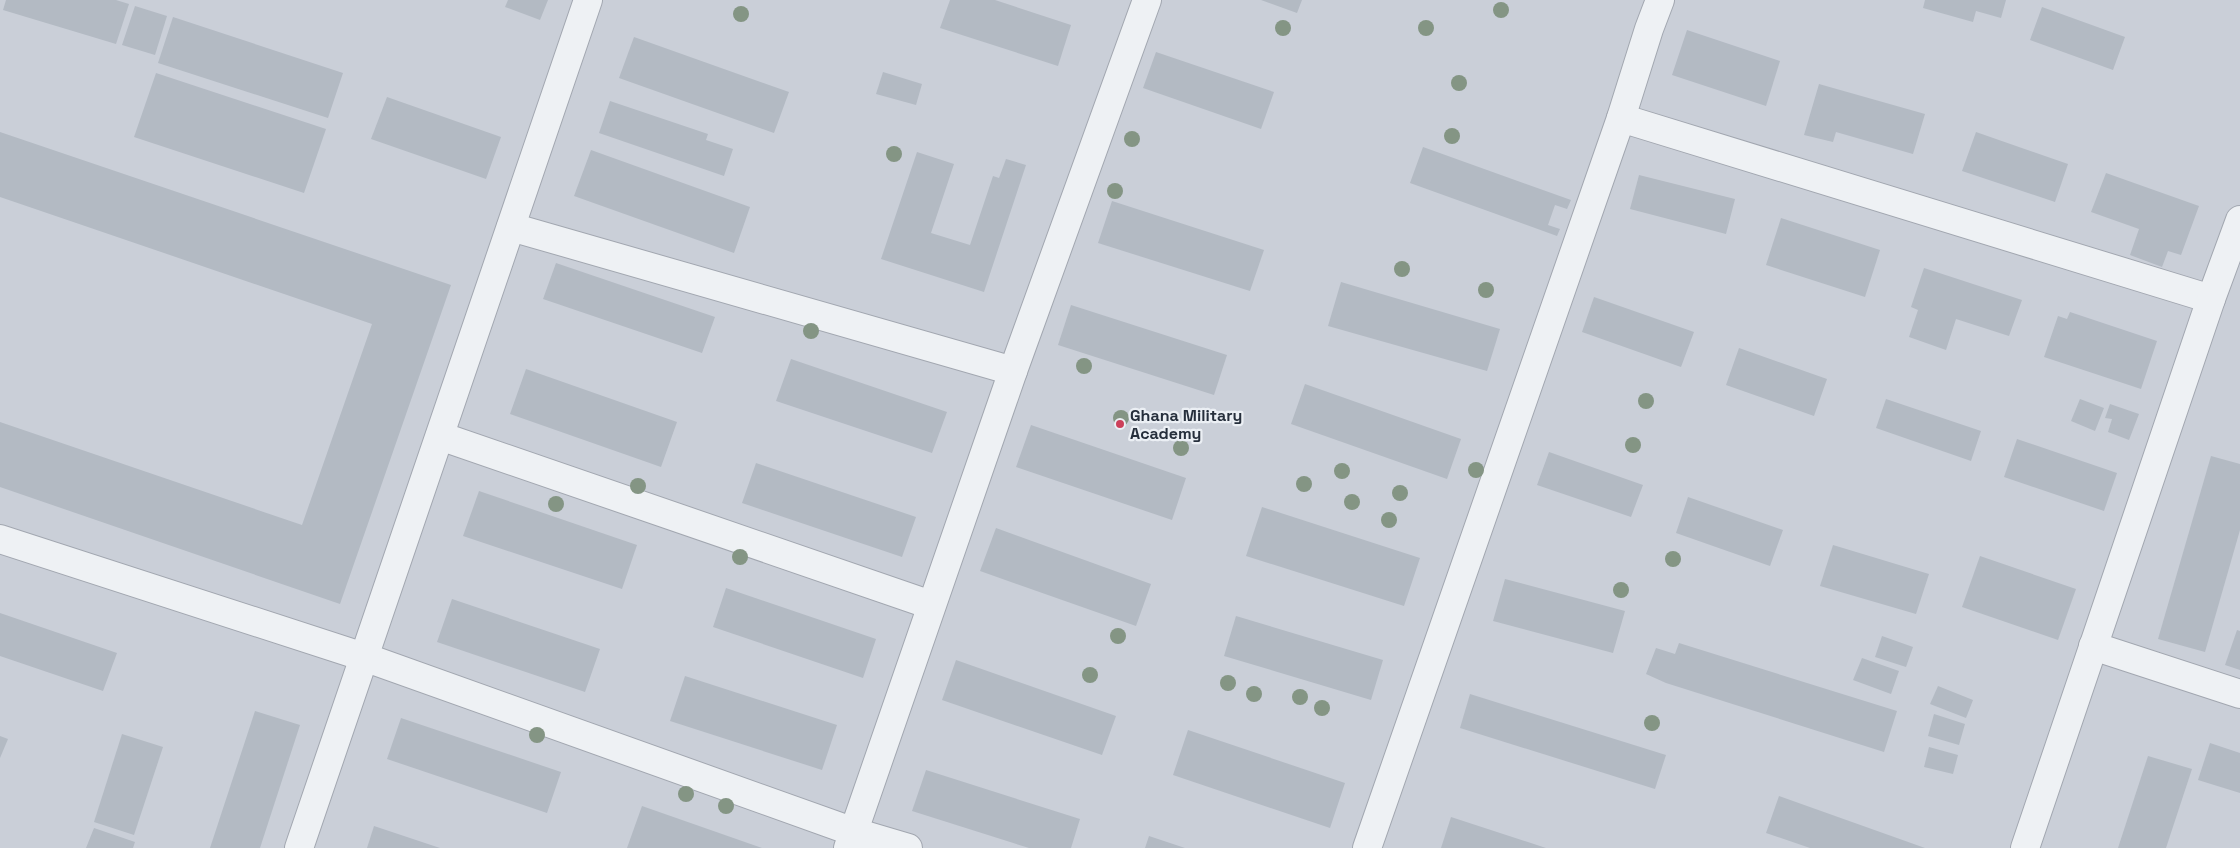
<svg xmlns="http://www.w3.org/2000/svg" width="2240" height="848" font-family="'Space Grotesk',sans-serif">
<rect width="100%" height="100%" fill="#dce0e6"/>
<rect fill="#cacfd8" x="0" y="0" width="2240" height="848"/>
<g fill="#b3bac3">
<path d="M 6,0 L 116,0 L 129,4 L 116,44 L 3,10 Z"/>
<path d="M 508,0 L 548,0 L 540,20 L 505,7 Z"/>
<path d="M 950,0 L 995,0 L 1071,25 L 1058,66 L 940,28 Z"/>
<path d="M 1261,0 L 1302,0 L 1297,13 Z"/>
<path d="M 1925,0 L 2006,0 L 2001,18 L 1976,11 L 1973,22 L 1923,8 Z"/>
<path d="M 135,6 L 167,16 L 155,55 L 122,45 Z"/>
<path d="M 2042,7 L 2125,37 L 2113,70 L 2030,40 Z"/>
<path d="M 173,17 L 343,73 L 328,118 L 158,63 Z"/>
<path d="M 1687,30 L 1780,61 L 1766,106 L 1672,75 Z"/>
<path d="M 634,37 L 789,92 L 774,133 L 619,78 Z"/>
<path d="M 1156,52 L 1274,92 L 1261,129 L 1143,88 Z"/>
<path d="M 883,72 L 922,84 L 916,105 L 876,94 Z"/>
<path d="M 156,73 L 326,129 L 304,193 L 134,137 Z"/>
<path d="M 1819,84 L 1925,114 L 1913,154 L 1836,132 L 1833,142 L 1804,135 Z"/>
<path d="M 387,97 L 501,137 L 486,179 L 371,139 Z"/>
<path d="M 610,101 L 708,134 L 706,140 L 733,149 L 724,176 L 599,133 Z"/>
<path d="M 0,132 L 451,285 L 340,604 L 0,487 L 0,422 L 302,525 L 372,324 L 0,197 Z"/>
<path d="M 1976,132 L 2068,164 L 2055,202 L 1962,171 Z"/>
<path d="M 1423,147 L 1571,200 L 1567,209 L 1555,205 L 1548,225 L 1560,229 L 1557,236 L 1410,183 Z"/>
<path d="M 591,150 L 750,207 L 734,253 L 574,196 Z"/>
<path d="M 917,152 L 954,164 L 931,233 L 970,245 L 993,176 L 999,178 L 1006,159 L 1026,165 L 984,292 L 881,259 Z"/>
<path d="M 2106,173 L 2199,206 L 2181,255 L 2168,251 L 2162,267 L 2130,255 L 2139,229 L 2091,212 Z"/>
<path d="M 1639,175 L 1735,199 L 1726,234 L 1630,209 Z"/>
<path d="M 1112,201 L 1264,250 L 1250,291 L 1098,243 Z"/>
<path d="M 1781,218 L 1880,250 L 1865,297 L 1766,265 Z"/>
<path d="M 556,263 L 715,317 L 702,353 L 543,299 Z"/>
<path d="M 1924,268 L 2022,300 L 2009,336 L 1956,319 L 1946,350 L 1909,337 L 1918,310 L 1911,307 Z"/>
<path d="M 1341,282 L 1500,329 L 1487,371 L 1328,326 Z"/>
<path d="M 1594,297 L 1694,332 L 1681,367 L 1582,332 Z"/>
<path d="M 1071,305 L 1227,355 L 1214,395 L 1058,345 Z"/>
<path d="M 2070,312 L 2157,341 L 2141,389 L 2044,357 L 2058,316 L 2067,319 Z"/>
<path d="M 1739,348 L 1827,379 L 1814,416 L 1726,385 Z"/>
<path d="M 791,359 L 947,412 L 932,453 L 776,401 Z"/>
<path d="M 526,369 L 677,422 L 661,467 L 510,414 Z"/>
<path d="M 1305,384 L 1461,439 L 1447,479 L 1291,424 Z"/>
<path d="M 1886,399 L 1981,431 L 1971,461 L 1876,428 Z"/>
<path d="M 2080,399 L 2104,408 L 2095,431 L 2071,421 Z"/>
<path d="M 2110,404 L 2139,414 L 2129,440 L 2108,432 L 2112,419 L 2105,418 Z"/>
<path d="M 1031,425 L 1186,478 L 1172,520 L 1016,467 Z"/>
<path d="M 2017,439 L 2117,473 L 2104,511 L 2004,477 Z"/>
<path d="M 1549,452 L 1643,485 L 1631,517 L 1537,485 Z"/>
<path d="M 2211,456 L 2240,464 L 2240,530 L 2205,652 L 2158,639 Z"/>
<path d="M 756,463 L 916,517 L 902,557 L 742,503 Z"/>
<path d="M 479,491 L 637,545 L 622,589 L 463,536 Z"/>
<path d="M 1688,497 L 1783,530 L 1770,566 L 1676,533 Z"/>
<path d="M 1262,507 L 1420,558 L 1404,606 L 1246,556 Z"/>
<path d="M 996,528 L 1151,584 L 1136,626 L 980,571 Z"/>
<path d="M 1833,545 L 1929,574 L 1916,614 L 1820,586 Z"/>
<path d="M 1980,556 L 2076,589 L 2058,640 L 1962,607 Z"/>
<path d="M 1505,579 L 1625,611 L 1613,653 L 1493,621 Z"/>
<path d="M 726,588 L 876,639 L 863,678 L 713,627 Z"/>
<path d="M 452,599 L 600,649 L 585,692 L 437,642 Z"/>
<path d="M 0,613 L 117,653 L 103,691 L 0,656 Z"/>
<path d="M 1236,616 L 1383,660 L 1371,700 L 1224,656 Z"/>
<path d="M 2237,630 L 2240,631 L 2240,670 L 2225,665 Z"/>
<path d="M 1882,636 L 1913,647 L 1906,667 L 1875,657 Z"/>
<path d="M 1679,643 L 1897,711 L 1884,752 L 1666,683 L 1646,674 L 1656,648 L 1675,654 Z"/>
<path d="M 1862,658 L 1899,671 L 1891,694 L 1853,680 Z"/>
<path d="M 956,660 L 1116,716 L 1102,755 L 942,700 Z"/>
<path d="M 685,676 L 837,725 L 822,770 L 670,721 Z"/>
<path d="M 1938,686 L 1973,700 L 1966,718 L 1930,704 Z"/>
<path d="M 1470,694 L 1666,755 L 1655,789 L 1460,728 Z"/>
<path d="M 255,711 L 300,725 L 260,848 L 210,848 Z"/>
<path d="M 1934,714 L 1965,724 L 1959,745 L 1928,736 Z"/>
<path d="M 401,718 L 561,772 L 547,813 L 387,759 Z"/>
<path d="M 1188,730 L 1345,783 L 1330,828 L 1173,775 Z"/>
<path d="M 122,734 L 163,747 L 134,835 L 94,822 Z"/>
<path d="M 0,736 L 8,739 L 0,758 Z"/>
<path d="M 2210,743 L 2240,753 L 2240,793 L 2198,780 Z"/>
<path d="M 1929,747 L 1958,755 L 1953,774 L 1924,767 Z"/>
<path d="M 2148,756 L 2192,769 L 2166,848 L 2118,848 Z"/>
<path d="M 926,770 L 1080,819 L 1071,848 L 1029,848 L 912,811 Z"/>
<path d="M 1779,796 L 1925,848 L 1810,848 L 1766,833 Z"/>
<path d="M 642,806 L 762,848 L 627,848 Z"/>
<path d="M 1451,817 L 1546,848 L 1441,848 Z"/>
<path d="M 374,826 L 440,848 L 367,848 Z"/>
<path d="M 94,828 L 135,842 L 133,848 L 86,848 Z"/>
<path d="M 1149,836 L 1185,848 L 1145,848 Z"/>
</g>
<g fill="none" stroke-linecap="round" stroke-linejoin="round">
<defs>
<g id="minor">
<path d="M 1621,118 L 2211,299"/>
<path d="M 511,227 L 1013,371"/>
<path d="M 440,436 L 931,605"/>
<path d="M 0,539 L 364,657 L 854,832 L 908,848"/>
<path d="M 2093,646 L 2240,694"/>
<path d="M 299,848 L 588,0"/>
<path d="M 848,848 L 1013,371 L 1147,0"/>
<path d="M 1367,848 L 1621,118 L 1649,29 L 1660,0"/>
<path d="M 2025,848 L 2211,299 L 2240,220"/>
</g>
</defs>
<use href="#minor" stroke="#a2a7b0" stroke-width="30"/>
<use href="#minor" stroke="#eef1f4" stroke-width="28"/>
</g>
<g fill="#849584">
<circle cx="1501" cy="10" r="8"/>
<circle cx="741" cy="14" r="8"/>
<circle cx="1283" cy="28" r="8"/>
<circle cx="1426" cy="28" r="8"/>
<circle cx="1459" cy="83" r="8"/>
<circle cx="1452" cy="136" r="8"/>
<circle cx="1132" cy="139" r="8"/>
<circle cx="894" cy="154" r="8"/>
<circle cx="1115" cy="191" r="8"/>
<circle cx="1402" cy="269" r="8"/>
<circle cx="1486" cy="290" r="8"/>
<circle cx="811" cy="331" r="8"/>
<circle cx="1084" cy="366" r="8"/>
<circle cx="1646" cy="401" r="8"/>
<circle cx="1121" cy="418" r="8"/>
<circle cx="1633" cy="445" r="8"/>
<circle cx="1181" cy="448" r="8"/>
<circle cx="1476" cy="470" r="8"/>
<circle cx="1342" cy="471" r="8"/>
<circle cx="1304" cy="484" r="8"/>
<circle cx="638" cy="486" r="8"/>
<circle cx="1400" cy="493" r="8"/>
<circle cx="1352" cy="502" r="8"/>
<circle cx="556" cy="504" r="8"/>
<circle cx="1389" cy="520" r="8"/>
<circle cx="740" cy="557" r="8"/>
<circle cx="1673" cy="559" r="8"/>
<circle cx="1621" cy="590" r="8"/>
<circle cx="1118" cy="636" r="8"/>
<circle cx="1090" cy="675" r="8"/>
<circle cx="1228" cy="683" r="8"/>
<circle cx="1254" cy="694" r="8"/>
<circle cx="1300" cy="697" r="8"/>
<circle cx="1322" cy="708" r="8"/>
<circle cx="1652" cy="723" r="8"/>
<circle cx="537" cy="735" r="8"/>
<circle cx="686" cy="794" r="8"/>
<circle cx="726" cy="806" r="8"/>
</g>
<circle fill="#cc405a" stroke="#ebeff4" stroke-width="2" cx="1120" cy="424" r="5"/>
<g text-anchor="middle" stroke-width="4.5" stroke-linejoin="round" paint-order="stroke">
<g font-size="16" font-weight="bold" fill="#262f3c" stroke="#ebeff4" text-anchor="start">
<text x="1130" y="421">Ghana Military<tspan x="1130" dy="18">Academy</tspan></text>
</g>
</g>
</svg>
